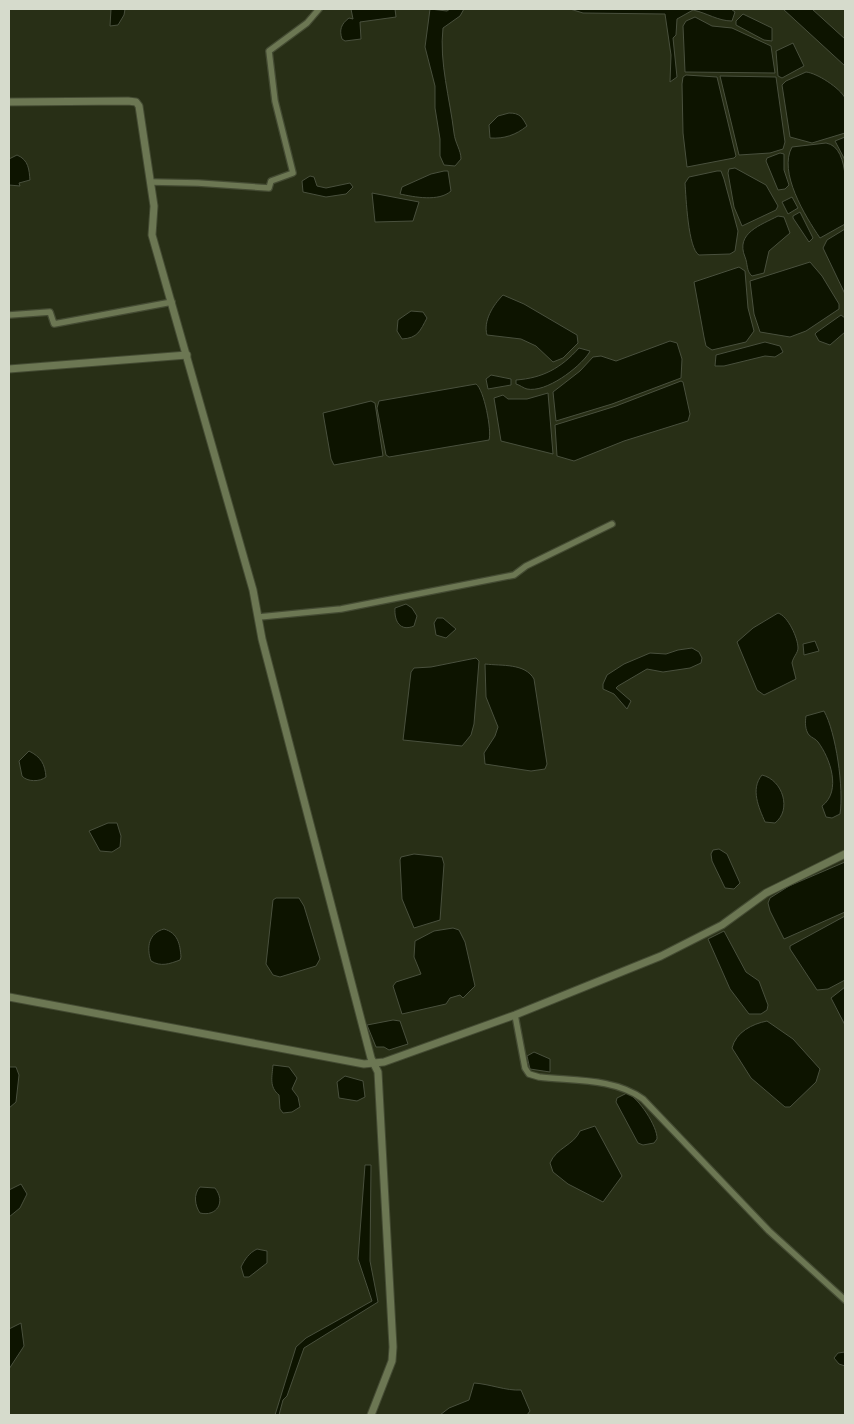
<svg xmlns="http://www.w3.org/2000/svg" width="854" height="1424" font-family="Figtree,sans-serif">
<rect width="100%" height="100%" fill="#282f16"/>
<g fill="#0d1400" stroke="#49503d">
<path d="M 111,9 L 125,9 L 124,15 L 118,25 L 110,26 Z"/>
<path d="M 351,9 L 395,9 L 396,17 L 360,22 L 361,39 L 345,41 L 342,39 C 339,30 341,24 349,18 L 353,19 Z"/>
<path d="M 430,9 L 447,11 L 450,9 L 464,9 L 460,16 L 443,28 C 439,62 450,99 454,133 C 455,143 461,150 461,159 L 455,166 L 444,165 L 440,156 L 440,139 L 435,108 L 435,86 L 425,47 Z"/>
<path d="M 570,9 L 731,9 L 735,12 L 732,21 C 718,21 707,13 693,10 L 677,19 L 676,35 L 673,38 L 677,77 L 670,82 L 671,55 L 665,14 L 583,13 Z"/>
<path d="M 783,9 L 812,9 L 845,39 L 845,66 Z"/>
<path d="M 743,14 L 772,28 L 772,41 L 764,40 L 736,25 L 736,21 Z"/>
<path d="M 695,17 L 712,26 L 732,28 L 771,46 L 775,73 L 685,72 L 683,26 L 686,21 Z"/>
<path d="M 793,43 L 804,66 L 782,78 L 778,76 L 776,51 Z"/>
<path d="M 806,72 C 817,73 840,88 845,98 L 845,133 L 812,143 L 790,137 L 782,85 L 786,81 Z"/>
<path d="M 686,75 L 717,77 L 736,156 L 734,158 L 687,167 L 683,133 L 682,84 L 683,77 Z"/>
<path d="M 720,76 L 776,77 L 785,142 L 783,149 L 770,153 L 739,155 Z"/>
<path d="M 509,113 C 520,113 522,117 527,126 C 516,135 504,139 490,138 L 489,125 L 498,116 Z"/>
<path d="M 845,137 L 845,160 L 835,141 Z"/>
<path d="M 826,143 C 852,147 845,204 845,224 L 820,238 C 805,216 778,172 792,147 Z"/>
<path d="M 780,153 L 784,154 L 784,170 L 789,185 L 785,189 L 778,190 L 766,161 L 767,158 Z"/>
<path d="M 17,155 C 29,160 29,170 30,180 L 19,183 L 20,186 L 9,185 L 9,159 Z"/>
<path d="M 735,168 L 766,185 L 778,206 L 776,210 L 742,226 L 734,207 L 728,173 L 729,169 Z"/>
<path d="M 444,171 L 448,171 L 451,191 C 439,202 414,197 400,194 L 402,187 L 431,174 Z"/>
<path d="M 717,171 L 721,171 L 724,179 L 738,231 L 735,251 L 730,254 L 699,255 C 688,249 686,197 685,183 L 689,177 Z"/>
<path d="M 310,176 L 314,177 L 317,186 L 326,188 L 350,183 L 353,187 L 346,194 L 326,197 L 303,192 L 302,181 Z"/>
<path d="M 372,193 L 419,202 L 413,221 L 375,222 Z"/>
<path d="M 792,197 L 798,208 L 788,214 L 782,202 Z"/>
<path d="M 800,212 L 813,238 L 809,242 L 793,218 L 793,216 Z"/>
<path d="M 778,216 L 784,217 L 790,233 L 769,251 L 764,273 L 752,276 C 746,271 748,264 745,257 C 735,233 761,225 778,216 Z"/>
<path d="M 845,229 L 845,294 L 823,248 L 827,240 Z"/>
<path d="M 810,262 L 822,276 L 839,304 L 839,309 L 806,331 L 790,337 L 760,332 L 754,314 L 750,281 Z"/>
<path d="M 739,267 L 745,271 L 748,308 L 754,331 L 746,342 L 712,350 L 706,346 L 704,337 L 694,282 Z"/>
<path d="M 503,295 L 524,304 L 577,335 L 578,343 L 563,358 L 553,362 L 536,346 L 521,339 L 487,335 C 483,321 493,305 503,295 Z"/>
<path d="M 411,311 L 423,312 L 427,318 C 420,331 418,338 402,339 L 397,331 L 398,320 Z"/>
<path d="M 841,315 L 845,318 L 845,332 L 830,345 L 819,341 L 815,334 L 817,332 Z"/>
<path d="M 670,341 L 677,343 L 682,359 L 681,378 L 612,404 L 556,421 L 553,392 L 580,371 L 593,357 L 601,356 L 616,361 Z"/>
<path d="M 765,342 L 780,346 L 783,352 L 775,357 L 765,356 L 724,366 L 715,366 L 716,355 Z"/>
<path d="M 579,348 L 590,351 L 589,353 C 579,368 546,393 527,389 C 523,388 520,385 516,384 L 516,380 C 543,378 561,368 579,348 Z"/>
<path d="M 491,375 L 511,379 L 511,385 L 488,389 L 486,379 Z"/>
<path d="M 681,381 L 683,382 L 690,414 L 688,421 L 624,441 L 574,461 L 557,456 L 555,425 L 616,406 Z"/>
<path d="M 476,384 C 484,389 492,431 489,440 L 389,457 L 386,455 L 377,408 L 379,401 Z"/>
<path d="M 548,393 L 553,454 L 501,441 L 494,398 L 503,395 L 508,399 L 527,399 Z"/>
<path d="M 371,401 L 375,403 L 383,456 L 334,465 L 331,459 L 323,413 Z"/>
<path d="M 406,604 L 412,608 L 417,616 L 414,626 C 400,632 394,621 395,608 Z"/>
<path d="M 778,613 C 788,616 798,638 798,648 C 798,653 793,657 792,663 L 796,679 L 764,695 L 757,690 L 737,642 L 753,628 Z"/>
<path d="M 437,618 L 443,618 L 456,629 L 446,638 L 436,635 L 434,623 Z"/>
<path d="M 815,641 L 819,651 L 804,655 L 803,644 Z"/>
<path d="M 692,648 L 699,652 L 702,658 L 701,663 L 690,668 L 663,672 L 647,669 L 618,686 L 616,688 L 631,701 L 627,709 L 614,694 L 603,689 L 603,684 L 607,675 L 624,664 L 650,653 L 666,654 L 678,650 Z"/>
<path d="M 476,658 L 479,661 L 474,724 L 471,735 L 462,746 L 403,740 L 411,672 L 414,668 L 431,667 Z"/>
<path d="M 485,664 C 502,666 525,663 534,679 L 547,764 L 545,769 L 531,771 L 485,764 L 484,753 L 495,736 L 498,727 L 486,697 Z"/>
<path d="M 824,711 C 836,732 844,789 840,814 L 832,818 L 826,817 L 822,806 C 842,791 830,758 818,742 C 816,739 812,738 809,735 C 805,730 805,722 806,716 Z"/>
<path d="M 29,751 C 41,757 45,764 46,777 C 40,782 27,782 22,776 L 19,761 Z"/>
<path d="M 762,775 C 783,780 792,810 775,823 L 765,822 C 759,808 750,789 762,775 Z"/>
<path d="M 108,823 L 117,823 L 121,836 L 120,847 L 112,852 L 100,851 L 89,831 Z"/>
<path d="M 719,849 L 727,854 L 740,883 L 734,889 L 725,888 L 712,861 L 711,854 L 713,850 Z"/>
<path d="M 414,854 L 442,857 L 444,864 L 440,920 L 414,928 L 402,899 L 400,860 L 401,857 Z"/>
<path d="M 845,862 L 845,912 L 784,939 L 770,911 L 768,903 L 770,898 L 789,886 Z"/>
<path d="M 276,898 L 299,898 L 304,906 L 320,959 L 316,966 L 280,977 L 273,975 L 266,964 L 273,900 Z"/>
<path d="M 845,916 L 845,980 L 828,989 L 817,990 L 790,949 L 790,946 Z"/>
<path d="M 453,928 L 459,930 L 465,942 L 475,986 L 463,998 L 460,995 L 450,998 L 446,1004 L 402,1014 L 393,986 L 396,982 L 421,974 L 414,957 L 415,941 L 434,931 Z"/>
<path d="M 164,929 C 178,933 180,944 181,957 L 180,960 C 169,964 161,967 151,961 C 146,947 149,933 164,929 Z"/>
<path d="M 724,931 L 746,972 L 759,981 L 768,1005 L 767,1010 L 761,1014 L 749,1014 L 730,989 L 708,939 Z"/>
<path d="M 845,987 L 845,1025 L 831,998 Z"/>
<path d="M 393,1020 L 400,1021 L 408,1044 L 389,1050 L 384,1047 L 376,1047 L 367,1025 Z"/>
<path d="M 767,1021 L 793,1039 L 820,1069 L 816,1082 L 790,1107 L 785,1107 L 751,1078 L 732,1048 C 736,1032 752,1024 767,1021 Z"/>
<path d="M 534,1052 L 550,1059 L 550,1072 L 530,1069 L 527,1056 Z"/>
<path d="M 273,1065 L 289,1067 L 297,1078 L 292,1089 L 298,1097 L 300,1107 L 292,1112 L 283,1113 L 280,1109 L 279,1095 C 269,1087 272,1077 273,1065 Z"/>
<path d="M 9,1067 L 16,1067 L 19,1075 L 16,1102 L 9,1108 Z"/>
<path d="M 345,1076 L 363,1081 L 365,1097 L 357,1101 L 339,1098 L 337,1082 Z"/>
<path d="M 627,1093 C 638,1097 658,1127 657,1139 L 654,1143 L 643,1145 L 638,1143 L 616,1102 L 617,1098 Z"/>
<path d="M 595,1126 L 622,1176 L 603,1202 L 568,1184 L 553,1172 L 550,1163 C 556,1148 574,1145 580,1131 Z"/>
<path d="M 365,1165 L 371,1165 L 370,1261 L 378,1302 L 304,1348 L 287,1396 L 283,1400 L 279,1415 L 275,1415 L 296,1347 L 306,1338 L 372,1301 L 358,1259 Z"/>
<path d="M 21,1184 L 27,1194 L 20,1208 L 9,1217 L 9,1190 Z"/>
<path d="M 200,1187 L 215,1188 C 226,1202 217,1217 200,1213 C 195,1206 193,1194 200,1187 Z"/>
<path d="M 257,1249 L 267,1251 L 267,1263 L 249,1277 L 244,1277 L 241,1267 C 245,1259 249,1253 257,1249 Z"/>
<path d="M 21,1323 L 24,1346 L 9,1369 L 9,1329 Z"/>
<path d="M 845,1352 L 845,1366 L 839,1364 L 834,1358 L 838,1353 Z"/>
<path d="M 474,1383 C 490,1384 506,1391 521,1390 L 530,1411 L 527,1415 L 440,1415 L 449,1408 L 469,1400 Z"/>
</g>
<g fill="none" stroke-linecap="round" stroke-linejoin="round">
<defs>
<g id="minor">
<path d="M 151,182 L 198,183 L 269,188 L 271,181 L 293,173 L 275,101 L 269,51 L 307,23 L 319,9"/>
<path d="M 9,315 L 50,312 L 54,324 L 172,302"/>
<path d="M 259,617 L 341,609 L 514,575 L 526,566 L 612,524"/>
<path d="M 515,1015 L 525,1068 L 529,1074 L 539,1077 C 573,1081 614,1078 643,1099 L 769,1231 L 845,1300"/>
</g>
<g id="tertiary">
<path d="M 9,102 L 128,101 L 136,102 L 139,106 L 154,206 L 152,235 L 253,590 L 262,639 L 371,1058 L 378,1072 L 393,1347 L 392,1361 L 371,1415"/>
<path d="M 9,369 L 187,355"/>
<path d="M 9,997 L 364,1064 L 384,1062 L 515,1015 L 661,956 L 722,925 L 766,893 L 845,854"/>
</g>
</defs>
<use href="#minor" stroke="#444b33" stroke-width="8"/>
<use href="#tertiary" stroke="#444b33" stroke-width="9"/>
<use href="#minor" stroke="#6c7753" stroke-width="5.5"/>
<use href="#tertiary" stroke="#6c7753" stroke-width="7"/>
</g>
<rect width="854" height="1424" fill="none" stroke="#d6dbcc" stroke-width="20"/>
</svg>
